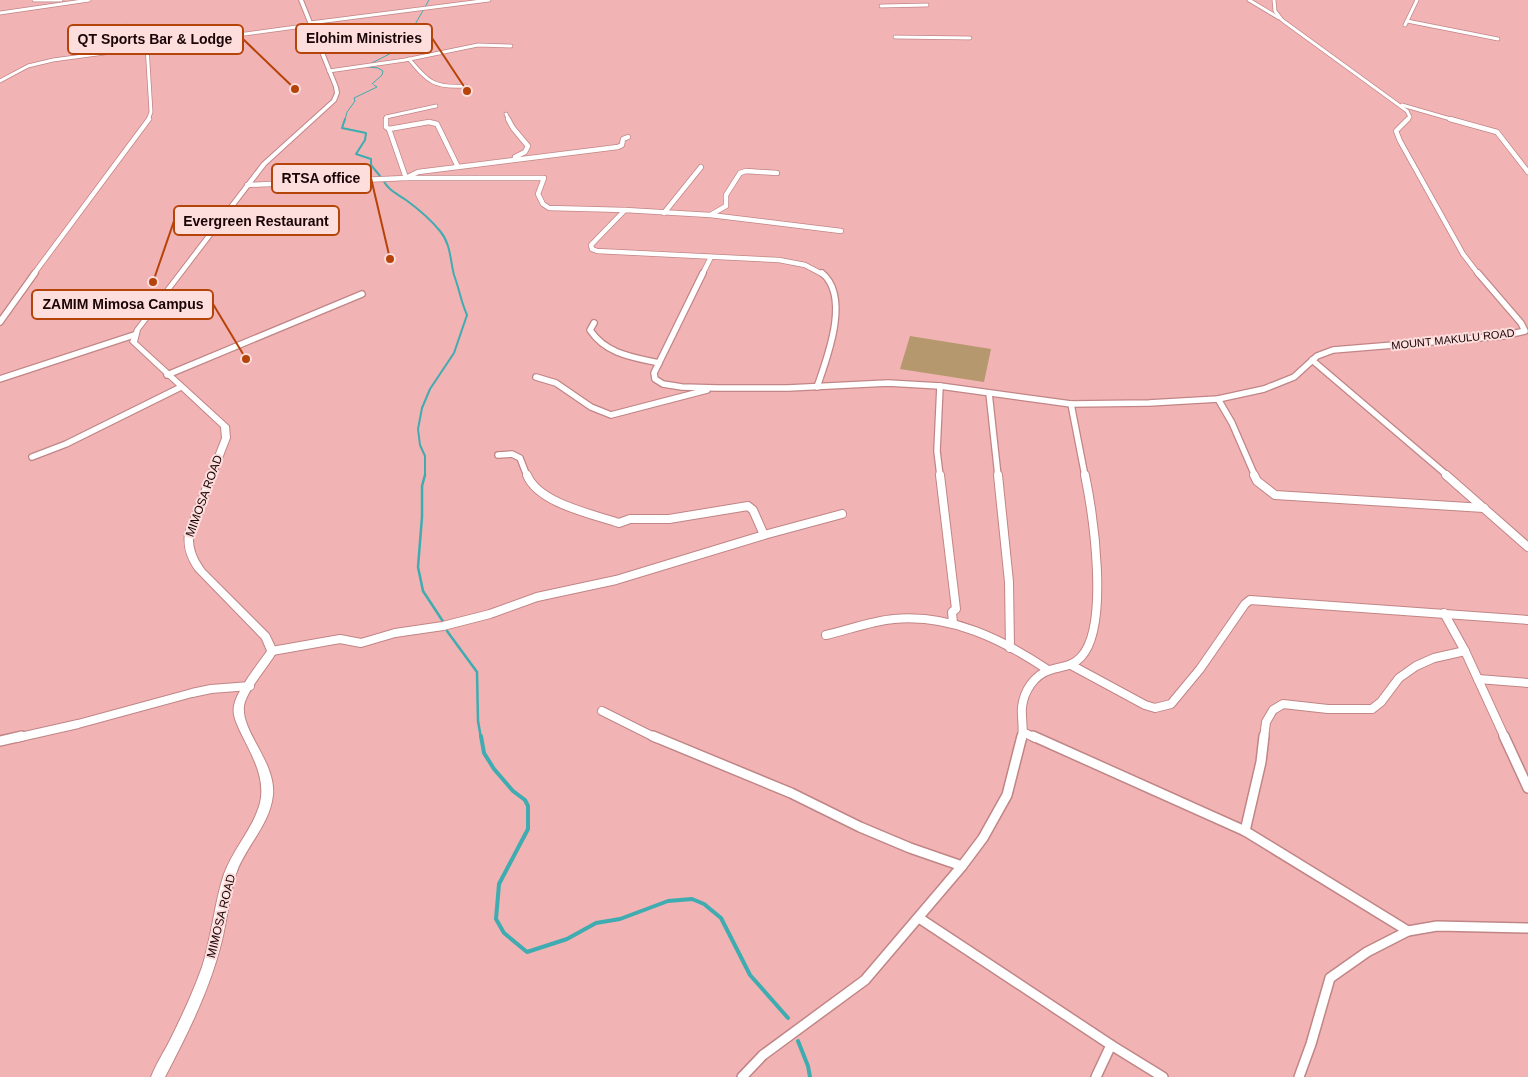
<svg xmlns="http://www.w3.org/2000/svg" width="1528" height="1077" font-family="Helvetica,sans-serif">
<rect width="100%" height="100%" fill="#f2b3b4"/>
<path fill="#b5986d" d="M 910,336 L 991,349 L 984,382 L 900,369 Z"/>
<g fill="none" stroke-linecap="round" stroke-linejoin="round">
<g stroke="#3eacb0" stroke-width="1">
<path d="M 405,42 L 429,0"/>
<path d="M 366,66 L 405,46"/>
<path d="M 367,67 L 378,68 L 383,71 L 382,75 L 372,84"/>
<path d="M 345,120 L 347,112 L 355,101 L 354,98 L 377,87 L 374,85"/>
</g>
<g stroke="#3eacb0" stroke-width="2">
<path d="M 345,119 L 342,128 L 366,133 L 365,140 L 356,154 L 371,159 L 371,165 L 380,176"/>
<path d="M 383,180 C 389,191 396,193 406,200 C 417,208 431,220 440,231 C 451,244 450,260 454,275 C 459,288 461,302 467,315 L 454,353 L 430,389 L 422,408 L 418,429 L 420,445 L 425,456 L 425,476"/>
</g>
<g stroke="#3eacb0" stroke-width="2.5">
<path d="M 425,475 L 422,486 L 422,517 L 418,567 L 423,591 L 444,623"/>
<path d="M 447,631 L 477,672 L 478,721 L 481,738"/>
</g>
<g stroke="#3eacb0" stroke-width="4">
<path d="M 481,736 L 484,753 L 494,769 L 513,791 L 525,800 L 528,806 L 528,829 L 499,884 L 496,919 L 504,933 L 527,952 L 567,939 L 596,923 L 620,919 L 668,901 L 692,899 L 704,904 L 721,918 L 750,975 L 788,1018"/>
<path d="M 798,1041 L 808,1066 L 810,1077"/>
</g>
<defs>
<g id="minor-far4">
<path d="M 34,0 L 61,0"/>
<path d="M 1249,0 L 1279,18"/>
<path d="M 1274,0 L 1275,11 L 1282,20 L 1407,111 L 1410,117 L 1407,120"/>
<path d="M 881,6 L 927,5"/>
<path d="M 0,13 L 89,0"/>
<path d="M 1407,21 L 1498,39"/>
<path d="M 310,23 L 489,0"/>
<path d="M 1405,25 L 1417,0"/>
<path d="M 126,26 L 133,29 L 134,44 L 137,48"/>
<path d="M 895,37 L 970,38"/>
<path d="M 147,46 L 151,112 L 148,120"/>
<path d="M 409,59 C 428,82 434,88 465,86"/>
<path d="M 329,71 L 405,60 L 478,45 L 511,46"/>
<path d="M 0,81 L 28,66 L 53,60 L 311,25"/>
<path d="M 1402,105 L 1454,120"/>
<path d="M 506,114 L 509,120"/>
<path d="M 386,120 L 386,117 L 436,106"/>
</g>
<g id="minor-far3">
<path d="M 386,119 L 386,127 L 389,129 L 406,178 L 418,172 L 618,147 L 622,145 L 623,139 L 628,137"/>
<path d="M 508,119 L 513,128 L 528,146 L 525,152 L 515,157"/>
<path d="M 1408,119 L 1396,131 L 1400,141 L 1463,254 L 1479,275"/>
<path d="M 1450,119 L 1497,132 L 1528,172"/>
<path d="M 389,129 L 429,122 L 437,124 L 458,167"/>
<path d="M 247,185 L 406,178 L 544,178 L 538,194 L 543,204 L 549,208 L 625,210"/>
<path d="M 664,213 L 701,167"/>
<path d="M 712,214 L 726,206 L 726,195 L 740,173 L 746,171 L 777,173"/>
<path d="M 33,275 L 149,119"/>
<path d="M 702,275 L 711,257"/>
<path d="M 824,275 L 805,265 L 779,260 L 597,251 L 592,249 L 591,245 L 625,210 L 710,215 L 841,231"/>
</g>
<g id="minor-far2">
<path d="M 703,273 L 654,373 L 655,379 L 663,384 L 682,387 L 717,388 L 788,388 L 888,383 L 940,386 L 1071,404 L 1149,403 L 1218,399 L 1264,389 L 1294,377 L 1317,356 L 1333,350 L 1503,336 L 1525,331 L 1521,323 L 1478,273"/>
<path d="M 0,322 L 35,273"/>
<path d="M 594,323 L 590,330 C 606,354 632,357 659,363"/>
<path d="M 1312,360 L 1448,476"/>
<path d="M 167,375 L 362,294"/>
<path d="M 536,377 L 556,383 L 591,407 L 611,415 L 707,390"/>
<path d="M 0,379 L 134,335"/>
<path d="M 817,387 C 827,358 851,297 822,273"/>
<path d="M 989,393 L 998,476"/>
<path d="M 1218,399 L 1232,423 L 1255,476"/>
<path d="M 1071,404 L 1085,476"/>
<path d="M 498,455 L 512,454 L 520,458 L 527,476"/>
<path d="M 32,457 L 66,444 L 181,387"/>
<path d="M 940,476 L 937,451 L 940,386"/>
</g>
<g id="minor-far1">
<path d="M 527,475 C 538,503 592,514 619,523 L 630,519 L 669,519 L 748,506 L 753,510 L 764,535"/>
<path d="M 940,475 L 956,609 L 952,612 L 953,623"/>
<path d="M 998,475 L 1009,582 L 1010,648"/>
<path d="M 1254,475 L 1257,481 L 1275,495 L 1484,508"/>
<path d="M 1446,475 L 1528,547"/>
<path d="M 1444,613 L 1465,651 L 1505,738"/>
<path d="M 826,635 C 848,630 871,621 894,619 C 951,614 1002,639 1048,670"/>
<path d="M 272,651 L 340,639 L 361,643 L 395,633 L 443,626 L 490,614 L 537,597 L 616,580 L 764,535 L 842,514"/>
<path d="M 1071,665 L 1145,705 L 1155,708 L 1171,704 L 1200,669 L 1245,604 L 1250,600 L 1528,620"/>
<path d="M 1478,679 L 1528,683"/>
<path d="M 602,711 L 656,738"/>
<path d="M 1023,732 L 1035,738"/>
<path d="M 16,738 L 78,724 L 192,693 L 211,689 L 250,686"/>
<path d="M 1022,738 C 1024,727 1021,717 1022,707 C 1024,691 1034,675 1050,670 C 1061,666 1072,667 1081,657 C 1110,626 1093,514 1085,475"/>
<path d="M 1264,738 L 1266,722 L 1273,710 L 1283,704 L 1328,709 L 1372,709 L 1381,702 L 1399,678 L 1416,666 L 1434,658 L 1465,651"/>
</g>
<g id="minor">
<path d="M 653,736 L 791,793 L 860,827 L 910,848 L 962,866"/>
<path d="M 1033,736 L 1245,831 L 1408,931 L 1437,926 L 1528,928"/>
<path d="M 1504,736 L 1528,788"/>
<path d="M 0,741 L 22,736"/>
<path d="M 1245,831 L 1261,762 L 1264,736"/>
<path d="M 919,918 L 1111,1045 L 1163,1077"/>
<path d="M 742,1077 L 763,1055 L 865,980 L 962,866 L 983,838 L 1007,795 L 1022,736"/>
<path d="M 1096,1077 L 1111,1045"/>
<path d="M 1299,1077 L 1311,1044 L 1330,978 L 1367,952 L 1408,931"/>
</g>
<path id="tertiary" d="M 299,0 L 303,0 L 338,87 L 339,93 L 336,101 L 266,165 L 140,330 L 137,342 L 229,426 L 230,438 L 193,533 C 192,548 196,558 205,570 L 269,634 L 277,651 C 269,666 246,691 244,706 C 241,732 276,762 273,795 C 270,825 245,847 236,874 C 228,898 227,924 220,948 C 208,993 187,1035 165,1077 L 151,1077 C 156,1064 164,1052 170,1040 C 182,1016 193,992 202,967 C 212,936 214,904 224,874 C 233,849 253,829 260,803 C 266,777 251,754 240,731 C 237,724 232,715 234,706 C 236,691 258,664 267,651 L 262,639 L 195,570 C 187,558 183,547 185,533 L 222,438 L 221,427 L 130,342 L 135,329 L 262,163 L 332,100 L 335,93 L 334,87 Z"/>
</defs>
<use href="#minor-far4" stroke="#c18586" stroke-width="4.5"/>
<use href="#minor-far3" stroke="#c18586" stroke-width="6"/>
<use href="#minor-far2" stroke="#c18586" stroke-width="8"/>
<use href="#minor-far1" stroke="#c18586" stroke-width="10"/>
<use href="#minor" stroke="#c18586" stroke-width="12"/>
<use href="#tertiary" stroke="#c18586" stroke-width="2"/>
<use href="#minor-far4" stroke="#fff" stroke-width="3"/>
<use href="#minor-far3" stroke="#fff" stroke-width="4.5"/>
<use href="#minor-far2" stroke="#fff" stroke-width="5.5"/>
<use href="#minor-far1" stroke="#fff" stroke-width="8"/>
<use href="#minor" stroke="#fff" stroke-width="9"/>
<use href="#tertiary" fill="#fff" fill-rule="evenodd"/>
</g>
<g text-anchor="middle" stroke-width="4" stroke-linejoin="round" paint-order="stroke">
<g font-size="11" fill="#190506" stroke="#fedddd">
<text transform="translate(1453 339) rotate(-6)" y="4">MOUNT MAKULU ROAD</text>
</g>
<g font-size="12" fill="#190506" stroke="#fedddd">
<text transform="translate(204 496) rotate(-70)" y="4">MIMOSA ROAD</text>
<text transform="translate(221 916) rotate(-76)" y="4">MIMOSA ROAD</text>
</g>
</g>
<path fill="none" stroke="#b4440a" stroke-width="2" d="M467 91L432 38M295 89L243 39M390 259L371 178M153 282L174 221M246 359L213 304"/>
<g fill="#b4440a" stroke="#fedddd" stroke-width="2">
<circle cx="467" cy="91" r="5"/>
<circle cx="295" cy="89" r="5"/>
<circle cx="390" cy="259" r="5"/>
<circle cx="153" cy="282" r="5"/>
<circle cx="246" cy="359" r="5"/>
</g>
<g fill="#fedddd" stroke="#b4440a" stroke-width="2">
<rect x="296" y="24" width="136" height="29" rx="5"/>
<rect x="68" y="25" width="175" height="29" rx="5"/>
<rect x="272" y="164" width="99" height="29" rx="5"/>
<rect x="174" y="206" width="165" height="29" rx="5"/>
<rect x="32" y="290" width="181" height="29" rx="5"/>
</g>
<g font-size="14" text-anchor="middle" font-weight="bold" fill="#190506">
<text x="364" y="43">Elohim Ministries</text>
<text x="155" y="44">QT Sports Bar &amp; Lodge</text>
<text x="321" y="183">RTSA office</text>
<text x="256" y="226">Evergreen Restaurant</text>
<text x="123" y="309">ZAMIM Mimosa Campus</text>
</g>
</svg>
